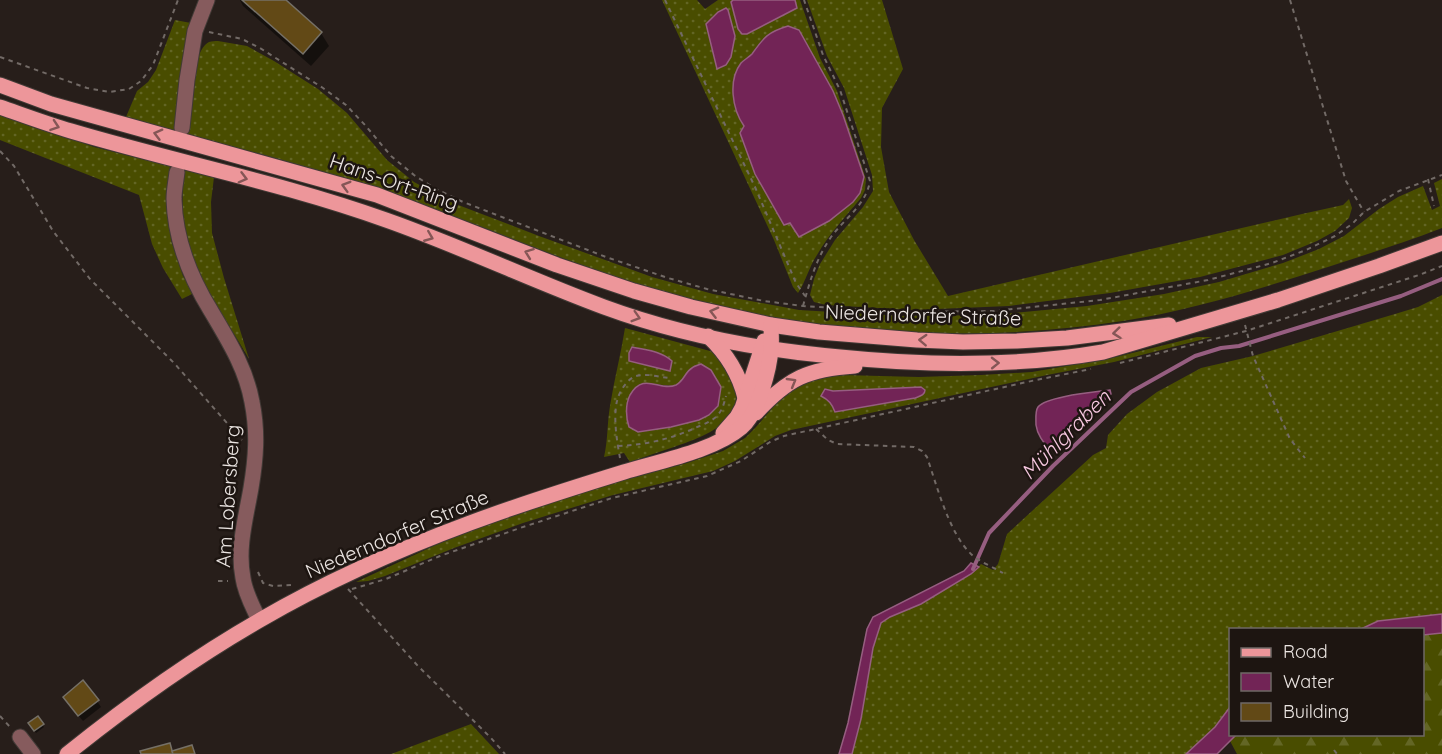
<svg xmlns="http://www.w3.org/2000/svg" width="1442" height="754" font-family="Quicksand,sans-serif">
<defs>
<pattern id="grass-dots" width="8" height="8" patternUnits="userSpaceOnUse" patternTransform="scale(1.5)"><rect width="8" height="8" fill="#494d00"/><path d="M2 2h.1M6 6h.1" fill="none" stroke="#636625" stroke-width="1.8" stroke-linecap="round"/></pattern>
<pattern id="forest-firs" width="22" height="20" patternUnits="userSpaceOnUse" patternTransform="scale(1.5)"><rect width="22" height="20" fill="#494d00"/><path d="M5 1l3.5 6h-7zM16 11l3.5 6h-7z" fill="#636625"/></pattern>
</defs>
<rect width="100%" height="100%" fill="#271e1a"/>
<g fill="url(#grass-dots)" fill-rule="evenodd">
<path d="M 662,0 L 697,0 L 705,9 L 718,0 L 733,0 L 731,2 L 797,8 L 795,0 L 800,0 L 820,58 L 837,91 L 866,179 L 865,190 L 861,198 C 846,216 829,234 817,255 C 809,267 806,281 798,293 L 793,287 L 774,240 ZM 762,40 L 833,91 L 843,115 L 864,177 L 790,223 L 784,225 L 740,133 L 744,126 C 732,109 729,83 740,66 C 743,61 747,59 750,56 C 754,51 758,45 762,40 Z"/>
<path d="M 807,0 L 882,0 L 903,69 L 882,108 L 881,147 L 889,192 L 914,240 L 948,296 L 1302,214 L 1343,205 L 1349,199 L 1352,208 L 1349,218 L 1335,231 L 1317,241 L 1283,255 L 1200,277 L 1110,293 L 1009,306 L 913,310 L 826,305 L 814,302 L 810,295 L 814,279 L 820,264 L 835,240 L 863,207 L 873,191 L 872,175 L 844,88 L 827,56 Z"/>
<path d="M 175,20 L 191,23 L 180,76 L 174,130 L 126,117 L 137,91 L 148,82 L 156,70 Z"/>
<path d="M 218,41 L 247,46 L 274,61 L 318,89 L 347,113 L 387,160 L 414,182 L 453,203 L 539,236 L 652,277 L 713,294 L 799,310 L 901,316 L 993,315 L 1087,306 L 1164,294 L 1219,282 L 1283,263 L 1319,249 L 1344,236 L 1379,209 L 1398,197 L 1423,186 L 1432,210 L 1440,206 L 1434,183 L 1442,179 L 1442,228 C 1406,242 1368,254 1331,266 C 1263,288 1193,310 1123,321 C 1005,339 883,338 766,316 C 751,314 735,312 721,308 C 614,283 515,238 413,201 C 339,175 263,155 188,134 C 190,115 191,50 209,42 C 212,41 215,41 218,41 Z"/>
<path d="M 0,114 L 94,147 L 170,166 L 169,188 L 171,240 L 183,276 L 194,293 L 182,299 L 163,268 L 152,244 L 139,195 L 0,140 Z"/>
<path d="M 184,170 L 214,177 L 211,202 L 212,233 L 224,278 L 249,359 C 229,323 201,288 189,248 C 181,223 182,196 184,170 Z"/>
<path d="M 1442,295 L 1442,614 L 1378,621 L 1361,629 L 1230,630 L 1230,707 L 1215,727 L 1186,754 L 852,754 L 861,719 L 873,648 L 881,623 L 890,617 L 921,604 L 971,574 L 981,564 L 993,570 L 998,564 L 1007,534 L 1093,455 L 1106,448 L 1108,435 L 1127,414 L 1157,392 L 1201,368 L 1253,356 L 1395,314 L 1418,307 Z"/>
<path d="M 625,328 L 710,351 C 724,359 726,365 732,380 C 750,421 703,437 674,447 C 659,452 644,457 630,462 L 624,453 L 604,457 C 608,440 607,424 610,406 C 614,380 621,354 625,328 ZM 691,368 L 671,427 L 642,383 L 674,386 L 682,381 Z"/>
<path d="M 1197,337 L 1212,337 L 1114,362 L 1047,375 L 791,430 L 775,436 L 735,461 L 713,471 L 613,495 L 523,523 L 454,548 L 385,576 L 368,581 L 356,582 L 438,544 L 503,518 L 613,483 L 687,463 L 723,451 L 745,438 L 756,427 L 788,390 L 815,378 L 842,375 L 919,377 L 981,375 L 1032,372 L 1112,358 ZM 921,387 L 925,390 L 835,412 L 833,406 L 828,400 L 826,389 L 833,391 Z"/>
<path d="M 471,724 L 499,754 L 391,754 L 394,753 Z"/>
</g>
<path fill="url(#forest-firs)" d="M 1442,633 L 1442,754 L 1237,754 L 1230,741 L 1236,734 L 1422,734 L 1423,635 Z"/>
<g fill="#722456" stroke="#965e80" stroke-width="1.5">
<path d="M 733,0 L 795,0 L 797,8 L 747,34 L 742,34 L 738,29 L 731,2 Z"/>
<path d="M 726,8 L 728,10 L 735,36 L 731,57 L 726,65 L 717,69 L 706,24 L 718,12 Z"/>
<path d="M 788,26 L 799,30 L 833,91 L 843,115 L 864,177 L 860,193 L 853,202 L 829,221 L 799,237 L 790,223 L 784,225 L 755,174 L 740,133 L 744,126 C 732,109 728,80 741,63 C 744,60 749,57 752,54 C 764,37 768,32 788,26 Z"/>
<path d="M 632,347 C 646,350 661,351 672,361 L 670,371 L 629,361 L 629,353 Z"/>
<path d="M 701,364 L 711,370 L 721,387 L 718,406 L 709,415 L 699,420 L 671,427 L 638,432 L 629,427 C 626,418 625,405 630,395 C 644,371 659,392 676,385 C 684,381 685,372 692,368 C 694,366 698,365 701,364 Z"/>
<path d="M 921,387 L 925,390 C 925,395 920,396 915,398 L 835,412 C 832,404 829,400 821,396 L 825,389 L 833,391 Z"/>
<path d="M 1110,390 L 1111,394 L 1050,447 C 1043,444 1037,433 1036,425 C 1036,419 1035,411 1038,407 C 1047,396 1096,392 1110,390 Z"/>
<path d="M 971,563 L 979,567 L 971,574 L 921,604 L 890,617 L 881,623 L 873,648 L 861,719 L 852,754 L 839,754 L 848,723 L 867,629 L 873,617 L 964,571 Z"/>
<path d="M 1442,614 L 1442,633 L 1423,635 L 1422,630 L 1361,629 L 1378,621 Z"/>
<path d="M 1230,707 L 1230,734 L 1236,735 L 1217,754 L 1186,754 L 1215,727 Z"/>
</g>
<g fill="#0007">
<path d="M 240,0 L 284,0 L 321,33 L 329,46 L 311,66 L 243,6 Z"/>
<path d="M 97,701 L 101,707 L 83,721 L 68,703 Z"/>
<path d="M 38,718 L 44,727 L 36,733 L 30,723 Z"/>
</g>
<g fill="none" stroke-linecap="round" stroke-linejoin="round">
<path stroke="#965e80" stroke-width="4" d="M 973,569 L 989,533 L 1053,466 L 1131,392 L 1195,356 L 1221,348 L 1239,346 L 1401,296 L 1442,279"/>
</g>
<g fill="#624916" stroke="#757067" stroke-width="1.5">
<path d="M 242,0 L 286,0 L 322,32 L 303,54 Z"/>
<path d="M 83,680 L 99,700 L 78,716 L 63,697 Z"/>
<path d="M 38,716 L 44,724 L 34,731 L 28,723 Z"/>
<path d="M 170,743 L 173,754 L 141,754 L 140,751 Z"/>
<path d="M 192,745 L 195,754 L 173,754 L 172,751 Z"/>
</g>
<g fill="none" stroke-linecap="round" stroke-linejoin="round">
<defs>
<g id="minor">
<path d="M 182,128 L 187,80 L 195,31 L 207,0"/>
<path d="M 177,172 C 176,181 174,190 174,199 C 175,239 190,277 211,311 C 228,340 246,368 252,402 C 258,432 256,458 251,488 C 246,517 237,548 243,578 C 245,593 253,607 259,620"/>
<path d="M 20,737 L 33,754"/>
</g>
<g id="major">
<path d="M 0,85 L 51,104 L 377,195 L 557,265 L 634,291 L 691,307 L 771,325 L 819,332 L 917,340 L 963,342 L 1017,341 L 1067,338 L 1169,325"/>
<path d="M 0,107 C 23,115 47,124 71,131 C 175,162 283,183 386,220 C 460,246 531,280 604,307 C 680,335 760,350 840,357 C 928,366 1016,367 1103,352 L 1278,300 L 1379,266 L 1442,243"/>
<path d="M 708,336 C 727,354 739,373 745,398"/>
<path d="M 756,413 C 788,378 808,369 855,366"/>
<path d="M 723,433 L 737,417 L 742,408 L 764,341"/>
<path d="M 67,754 C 128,705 192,659 260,620 C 327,581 397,550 470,523 C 521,504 572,488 624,472 C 660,461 714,451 742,427 C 758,414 770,368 771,348 C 772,340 771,333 771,325"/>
</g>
</defs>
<use href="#minor" stroke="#423a36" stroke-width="17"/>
<use href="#major" stroke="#423a36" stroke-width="17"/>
<g stroke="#726a66" stroke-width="2" stroke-dasharray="4.5 4.5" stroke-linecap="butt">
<path d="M 665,0 L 755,187 L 796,283 L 805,296"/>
<path d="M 1290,0 L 1346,181 L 1364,212"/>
<path d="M 209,32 L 242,39 L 260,48 L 323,88 L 346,105 L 365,125 L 391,156 L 414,175 L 434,188 L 463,202 L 606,257 L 668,278 L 707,289 L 764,301 L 803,306 L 899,312 L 994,311 L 1100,300 L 1208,280 L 1272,263 L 1306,250 L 1335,236 L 1352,224 L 1364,212 L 1399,191 L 1442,175"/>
<path d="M 0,57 L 87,88 L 109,92 L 129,89 L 141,81 L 153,65 L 178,0"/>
<path d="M 0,151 L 14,166 L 53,231 L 90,279 L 174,363 L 242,440"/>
<path d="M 1428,179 L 1434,206"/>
<path d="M 803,306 C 810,281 816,259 831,237 C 845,218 866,205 870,181 L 840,90 L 823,55 L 804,0"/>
<path d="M 1245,325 L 1253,356 L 1290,439 L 1305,458"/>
<path d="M 1120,363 L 1246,331 L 1419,275 L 1442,266"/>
<path d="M 816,429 L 828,440 L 837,444 L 914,447 L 922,451 L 927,457 C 937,486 949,533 971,554 C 980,562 993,567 1003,573"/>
<path d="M 618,446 C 645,445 671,439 695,428 C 702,425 710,422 716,417 C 722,411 724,404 726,396"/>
<path d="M 620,458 C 617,442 613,417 617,401 C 619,392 627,379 636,376 C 647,373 659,377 669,378"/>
<path d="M 258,572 L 263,583 L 273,586 L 293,585"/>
<path d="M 218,581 L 228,581"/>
<path d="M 348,589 L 418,666 L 491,738 L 505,754"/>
<path d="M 352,589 L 386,579 L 440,556 L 520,528 L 612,498 L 707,476 L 741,461 L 770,442 L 784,436 L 1036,380 L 1091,369"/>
<path d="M 0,716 L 11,728"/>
<path d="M 1334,750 L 1337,754"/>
</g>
<use href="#minor" stroke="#865b5d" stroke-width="15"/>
<use href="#major" stroke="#ed969a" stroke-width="15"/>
</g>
<defs><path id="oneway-chevron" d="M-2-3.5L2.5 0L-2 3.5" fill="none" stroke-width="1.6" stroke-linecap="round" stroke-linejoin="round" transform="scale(1.5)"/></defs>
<g stroke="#855656">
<use href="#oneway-chevron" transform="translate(55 126) rotate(19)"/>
<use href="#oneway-chevron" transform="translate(158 134) rotate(-165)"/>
<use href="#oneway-chevron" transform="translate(243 178) rotate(15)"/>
<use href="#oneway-chevron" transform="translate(346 186) rotate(-164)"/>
<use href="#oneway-chevron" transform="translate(429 237) rotate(22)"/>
<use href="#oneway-chevron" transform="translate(529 253) rotate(-159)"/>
<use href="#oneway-chevron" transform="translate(714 312) rotate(-166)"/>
<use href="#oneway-chevron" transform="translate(636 317) rotate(17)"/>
<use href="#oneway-chevron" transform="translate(1117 333) rotate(174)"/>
<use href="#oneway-chevron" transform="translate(923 340) rotate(-177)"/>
<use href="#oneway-chevron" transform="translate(995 363) rotate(-1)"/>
<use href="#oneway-chevron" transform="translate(792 382) rotate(-30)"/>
</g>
<g text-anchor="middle" stroke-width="5" stroke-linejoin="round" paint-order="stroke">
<g font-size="20" fill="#ebe5e2" stroke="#1d1511">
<text transform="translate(394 182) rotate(19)" y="7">Hans-Ort-Ring</text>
<text transform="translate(923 315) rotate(2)" y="7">Niederndorfer Straße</text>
<text transform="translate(228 496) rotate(-86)" y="7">Am Lobersberg</text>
<text transform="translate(397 534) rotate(-23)" y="7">Niederndorfer Straße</text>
</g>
<g font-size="21" font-style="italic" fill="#f8c9e2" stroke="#1d1511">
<text transform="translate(1066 435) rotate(-45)" y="7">Mühlgraben</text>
</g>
</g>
<rect x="1229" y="628" width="195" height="108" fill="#1d1511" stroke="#6f6865" stroke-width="1.5"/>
<rect x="1241" y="648" width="30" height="9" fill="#ed969a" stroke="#6f6865" stroke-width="1.5"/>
<text x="1283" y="658" font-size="18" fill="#ebe5e2">Road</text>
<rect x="1241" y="673" width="30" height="18" fill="#722456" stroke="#6f6865" stroke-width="1.5"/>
<text x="1283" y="688" font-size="18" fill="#ebe5e2">Water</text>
<rect x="1241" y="703" width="30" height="18" fill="#624916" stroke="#6f6865" stroke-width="1.5"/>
<text x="1283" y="718" font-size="18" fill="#ebe5e2">Building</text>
</svg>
